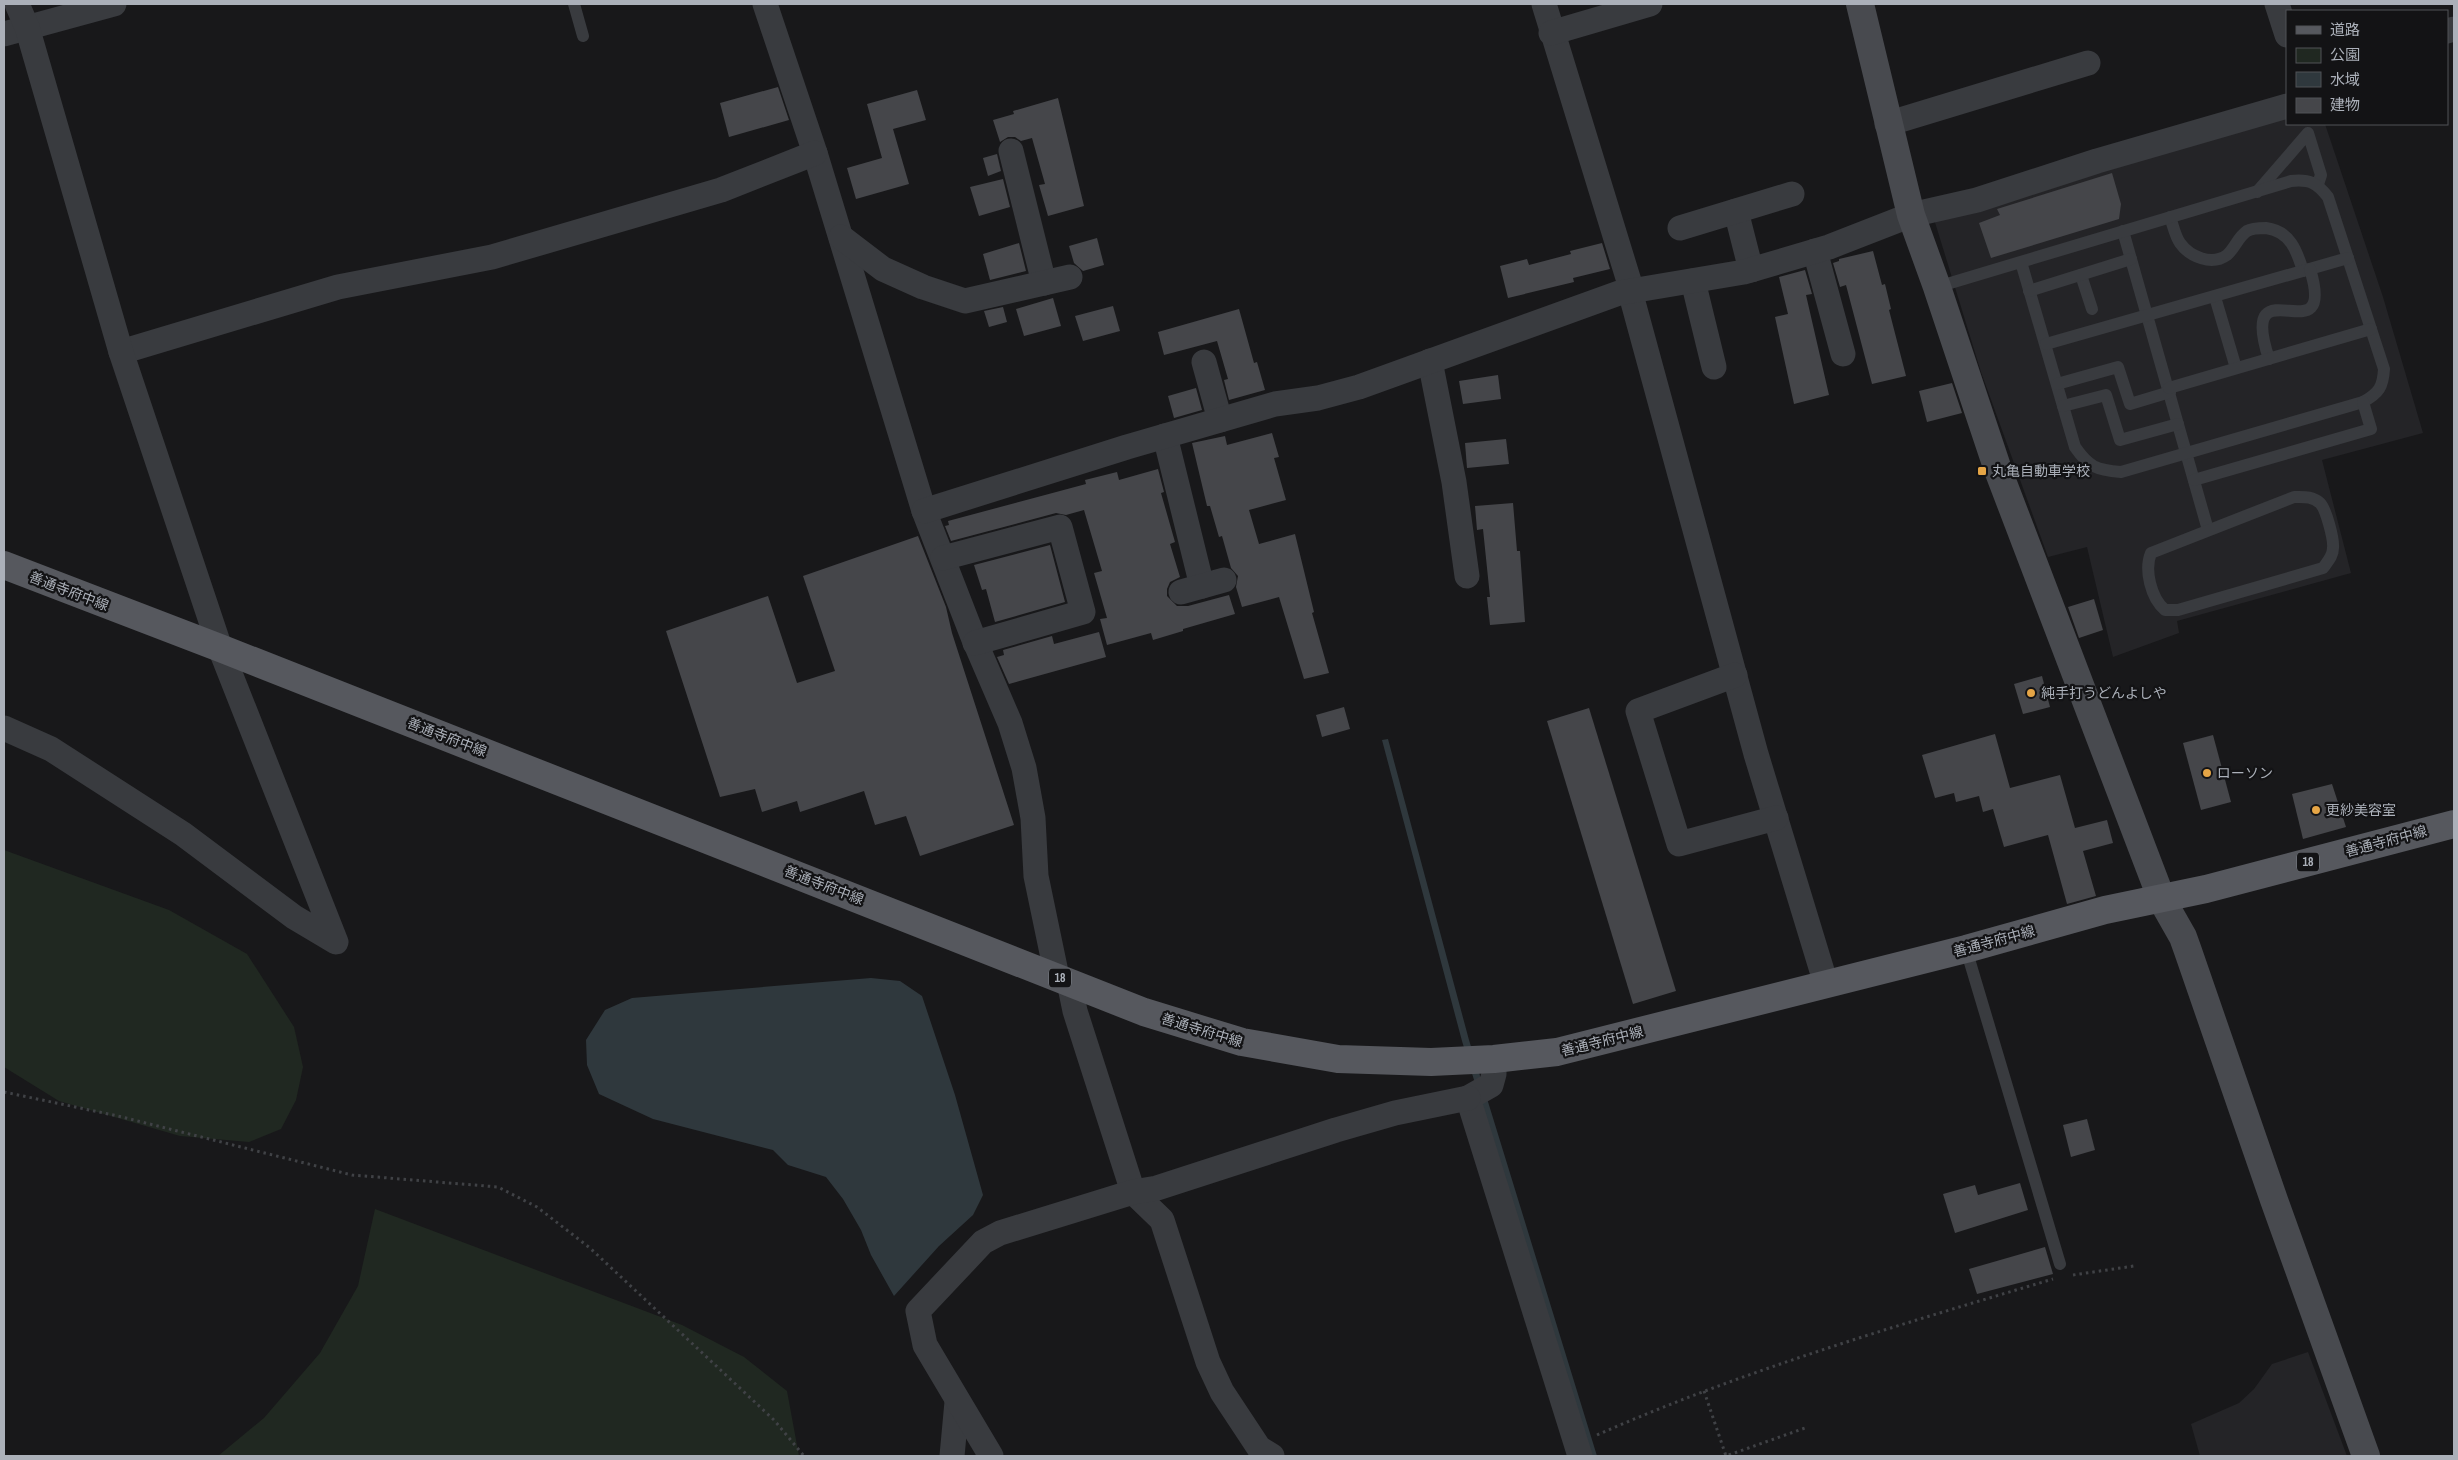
<svg xmlns="http://www.w3.org/2000/svg" width="2458" height="1460" font-family="'Archivo Narrow','Noto Sans JP',sans-serif">
<rect width="100%" height="100%" fill="#18181a"/>
<g fill="#242427">
<path d="M 2287,110 L 2287,124 L 2325,124 L 2383,297 L 2423,433 L 2322,460 L 2351,573 L 2177,621 L 2179,633 L 2113,657 L 2087,547 L 2048,557 L 1981,372 L 1934,219 Z"/>
<path d="M 2308,1352 L 2347,1456 L 2200,1456 L 2191,1424 L 2239,1403 L 2254,1389 L 2272,1364 Z"/>
</g>
<g fill="#202821">
<path d="M 4,850 L 169,910 L 247,954 L 294,1027 L 303,1067 L 296,1100 L 281,1129 L 249,1142 L 180,1136 L 59,1101 L 4,1067 Z"/>
<path d="M 375,1209 L 682,1325 L 744,1357 L 787,1391 L 799,1456 L 218,1456 L 264,1418 L 320,1353 L 358,1286 Z"/>
</g>
<g fill="#2f383d">
<path d="M 1388,739 L 1469,1040 L 1597,1456 L 1590,1456 L 1462,1041 L 1382,740 Z"/>
<path d="M 871,978 L 900,981 L 922,996 L 955,1095 L 983,1195 L 973,1215 L 939,1246 L 894,1296 L 871,1255 L 861,1230 L 843,1199 L 826,1177 L 788,1165 L 773,1150 L 653,1119 L 599,1094 L 587,1065 L 586,1040 L 605,1010 L 632,998 Z"/>
</g>
<g fill="#45464a">
<path d="M 778,87 L 789,120 L 729,137 L 720,103 Z"/>
<path d="M 917,90 L 926,120 L 893,129 L 909,184 L 856,199 L 847,168 L 882,158 L 867,104 Z"/>
<path d="M 1058,98 L 1084,206 L 1048,216 L 1039,185 L 1045,184 L 1032,138 L 1021,141 L 1015,137 L 1008,137 L 1000,142 L 993,120 L 1014,114 L 1013,111 Z"/>
<path d="M 997,154 L 1001,171 L 988,176 L 983,158 Z"/>
<path d="M 2112,173 L 2121,204 L 2119,219 L 1991,258 L 1979,223 L 2000,215 L 1997,209 Z"/>
<path d="M 1003,179 L 1010,207 L 979,216 L 970,187 Z"/>
<path d="M 1097,238 L 1104,265 L 1083,271 L 1074,263 L 1069,246 Z"/>
<path d="M 1019,243 L 1026,271 L 990,280 L 983,254 Z"/>
<path d="M 1602,243 L 1610,269 L 1573,278 L 1574,282 L 1508,298 L 1500,266 L 1527,259 L 1529,265 L 1571,254 L 1570,251 Z"/>
<path d="M 1873,251 L 1882,285 L 1885,284 L 1891,309 L 1889,310 L 1906,376 L 1872,384 L 1846,285 L 1840,287 L 1833,263 L 1839,261 L 1839,259 Z"/>
<path d="M 1805,270 L 1812,294 L 1806,295 L 1829,395 L 1794,404 L 1775,317 L 1788,314 L 1779,277 Z"/>
<path d="M 1053,298 L 1061,326 L 1024,336 L 1016,309 Z"/>
<path d="M 1113,306 L 1120,331 L 1083,341 L 1075,316 Z"/>
<path d="M 1003,307 L 1007,322 L 989,327 L 984,311 Z"/>
<path d="M 1239,309 L 1254,363 L 1257,362 L 1265,390 L 1229,400 L 1224,380 L 1228,379 L 1217,341 L 1164,355 L 1158,332 Z"/>
<path d="M 1498,375 L 1501,399 L 1463,404 L 1459,381 Z"/>
<path d="M 1952,383 L 1962,413 L 1927,422 L 1919,391 Z"/>
<path d="M 1196,388 L 1202,410 L 1174,418 L 1168,396 Z"/>
<path d="M 1272,433 L 1279,457 L 1274,458 L 1286,500 L 1249,510 L 1259,544 L 1295,534 L 1314,612 L 1312,613 L 1329,673 L 1304,679 L 1279,597 L 1242,607 L 1236,587 L 1238,576 L 1231,568 L 1222,536 L 1219,537 L 1210,506 L 1207,506 L 1192,443 L 1225,436 L 1227,445 Z"/>
<path d="M 1506,439 L 1509,464 L 1467,468 L 1465,443 Z"/>
<path d="M 1158,469 L 1164,492 L 1161,493 L 1175,542 L 1170,544 L 1180,577 L 1170,582 L 1167,589 L 1167,596 L 1177,606 L 1188,606 L 1229,595 L 1235,614 L 1183,629 L 1183,631 L 1153,640 L 1151,633 L 1107,645 L 1100,619 L 1107,618 L 1094,573 L 1102,571 L 1084,510 L 1066,515 L 1056,513 L 951,541 L 945,526 L 949,525 L 948,521 L 1045,495 L 1086,484 L 1085,480 L 1117,472 L 1119,480 Z"/>
<path d="M 1513,503 L 1517,551 L 1520,551 L 1525,622 L 1490,625 L 1487,597 L 1490,597 L 1483,529 L 1477,530 L 1475,506 Z"/>
<path d="M 918,536 L 946,607 L 952,633 L 1014,825 L 920,856 L 906,816 L 875,825 L 864,791 L 800,812 L 797,801 L 762,812 L 755,789 L 720,797 L 666,631 L 768,596 L 797,683 L 835,671 L 803,576 Z"/>
<path d="M 1050,545 L 1065,602 L 995,622 L 986,589 L 982,590 L 974,565 Z"/>
<path d="M 2094,599 L 2103,630 L 2079,638 L 2068,607 Z"/>
<path d="M 1099,632 L 1106,657 L 1009,684 L 997,657 L 1004,655 L 1003,650 L 1052,636 L 1054,644 Z"/>
<path d="M 2042,676 L 2050,707 L 2023,714 L 2014,684 Z"/>
<path d="M 1344,707 L 1350,729 L 1322,737 L 1316,715 Z"/>
<path d="M 1589,708 L 1676,991 L 1633,1004 L 1547,721 Z"/>
<path d="M 1995,734 L 2010,788 L 2060,775 L 2075,828 L 2107,820 L 2113,843 L 2083,851 L 2096,896 L 2067,904 L 2048,835 L 2004,847 L 1993,809 L 1983,812 L 1979,796 L 1956,802 L 1954,793 L 1935,798 L 1922,755 Z"/>
<path d="M 2213,735 L 2231,802 L 2201,810 L 2183,743 Z"/>
<path d="M 2332,784 L 2346,827 L 2303,839 L 2292,794 Z"/>
<path d="M 2087,1119 L 2095,1150 L 2071,1157 L 2063,1125 Z"/>
<path d="M 2020,1183 L 2028,1210 L 1955,1233 L 1943,1194 L 1975,1185 L 1978,1195 Z"/>
<path d="M 2045,1247 L 2053,1274 L 1977,1294 L 1969,1269 Z"/>
</g>
<g fill="none" stroke-linecap="round" stroke-linejoin="round">
<g stroke="#404246" stroke-width="3" stroke-dasharray="2.5 4" stroke-linecap="butt">
<path d="M 4,1092 L 118,1116 L 352,1175 L 498,1187 L 537,1207 L 590,1248 L 774,1420 L 804,1456"/>
<path d="M 2073,1275 L 2134,1266"/>
<path d="M 1704,1391 L 1726,1456 L 1805,1428"/>
<path d="M 1597,1435 C 1744,1370 1899,1325 2053,1279"/>
</g>
<g stroke="#393b3f" stroke-width="12">
<path d="M 574,4 L 583,36"/>
<path d="M 2257,192 L 2308,133 L 2321,175 L 2318,184"/>
<path d="M 2170,217 C 2173,225 2175,236 2180,243 C 2190,257 2212,266 2227,255 C 2235,248 2238,237 2247,231 C 2252,228 2260,228 2266,228 C 2290,231 2297,251 2303,271"/>
<path d="M 2123,231 L 2208,530"/>
<path d="M 2081,275 L 2092,309"/>
<path d="M 1937,287 L 2291,181 C 2310,179 2317,183 2328,197 L 2384,369 C 2383,387 2379,393 2363,402 L 2121,472 C 2096,470 2089,467 2075,447 L 2021,262"/>
<path d="M 2029,291 L 2131,259"/>
<path d="M 2215,297 L 2236,368"/>
<path d="M 2046,344 L 2348,258"/>
<path d="M 2269,359 C 2236,258 2338,361 2310,269"/>
<path d="M 2057,384 L 2118,367 L 2130,404 L 2170,392"/>
<path d="M 2169,388 L 2371,329"/>
<path d="M 2063,406 L 2106,395 L 2120,440 L 2178,424"/>
<path d="M 2194,480 L 2371,429 L 2363,402"/>
<path d="M 2294,497 C 2304,497 2312,496 2320,503 C 2326,509 2334,539 2333,548 C 2333,556 2328,561 2323,568 L 2178,610 L 2165,610 C 2151,598 2144,570 2151,553 Z"/>
<path d="M 1966,949 L 2060,1264"/>
</g>
<g stroke="#393b3f" stroke-width="25">
<path d="M 765,4 L 815,153 L 924,511 L 973,637 L 1010,723 L 1024,768 L 1033,818 L 1036,876 L 1057,977"/>
<path d="M 1544,4 L 1632,291"/>
<path d="M 2277,4 L 2287,35"/>
<path d="M 2447,31 L 2454,29"/>
<path d="M 1551,33 L 1650,4"/>
<path d="M 4,34 L 114,4"/>
<path d="M 1887,124 L 2088,63"/>
<path d="M 1011,151 L 1044,283"/>
<path d="M 1736,211 L 1751,270"/>
<path d="M 1680,228 L 1792,194"/>
<path d="M 841,237 L 883,269 L 923,287 L 965,301 L 1070,277"/>
<path d="M 1815,251 L 1843,354"/>
<path d="M 1693,281 L 1714,367"/>
<path d="M 1630,291 L 1756,754 L 1826,984"/>
<path d="M 121,352 L 338,287 L 492,257 L 721,190 L 815,153"/>
<path d="M 1430,361 L 1454,482 L 1467,576"/>
<path d="M 1204,362 L 1220,420"/>
<path d="M 1165,436 L 1202,586"/>
<path d="M 924,511 L 1127,447 L 1275,404 L 1318,398 L 1359,387 L 1619,293 L 1744,272 L 1829,247 L 1911,215 L 1977,200 L 2097,161 L 2287,106"/>
<path d="M 943,558 L 1060,527 L 1083,612 L 975,643"/>
<path d="M 1181,592 L 1224,580"/>
<path d="M 1735,675 L 1638,711 L 1679,844 L 1776,818"/>
<path d="M 4,728 L 51,749 L 183,834 L 294,917 L 336,942 L 220,648 L 121,352 L 27,27 L 17,4"/>
<path d="M 1069,982 L 1075,1011 L 1133,1192 L 1162,1220 L 1208,1362 L 1222,1392 L 1259,1448 L 1272,1456"/>
<path d="M 1494,1059 L 1494,1074 L 1491,1085 L 1468,1098 L 1580,1456"/>
<path d="M 952,1456 L 957,1402"/>
<path d="M 991,1456 L 925,1345 L 918,1311 L 983,1242 L 1000,1233 L 1133,1192 L 1157,1188 L 1336,1130 L 1395,1113 L 1468,1098"/>
</g>
<path stroke="#484a4f" stroke-width="28" d="M 1860,4 L 1911,215 L 1937,287 L 1998,470 L 2162,900 L 2183,937 L 2188,951 L 2274,1200 L 2366,1456"/>
<path stroke="#56585e" stroke-width="28" d="M 4,565 L 220,648 L 1144,1012 L 1242,1042 L 1338,1059 L 1431,1062 L 1494,1059 L 1557,1052 L 1966,949 L 2105,910 L 2206,889 L 2454,824"/>
</g>
<g fill="#e5a546" stroke="#131315" stroke-width="2">
<rect x="1977" y="466" width="10" height="10" rx="2.5"/>
<circle cx="2031" cy="693" r="5"/>
<circle cx="2207" cy="773" r="5"/>
<circle cx="2316" cy="810" r="5"/>
</g>
<g text-anchor="middle" stroke-width="4.5" stroke-linejoin="round" paint-order="stroke">
<g fill="#131315" stroke="#7d8188" stroke-width="1">
<rect x="2297" y="852.5" width="22" height="19" rx="4"/>
<rect x="1049" y="968.5" width="22" height="19" rx="4"/>
</g>
<g font-size="12" font-weight="bold" fill="#abb0b9">
<text x="2308" y="866">18</text>
<text x="1060" y="982">18</text>
</g>
<g font-size="14" fill="#abb0b9" stroke="#131315" text-anchor="start">
<text x="1992" y="476">丸亀自動車学校</text>
<text x="2041" y="698">純手打うどんよしや</text>
<text x="2217" y="778">ローソン</text>
<text x="2326" y="815">更紗美容室</text>
</g>
<g font-size="14" fill="#abb0b9" stroke="#131315">
<text transform="translate(69 591) rotate(21)" y="5">善通寺府中線</text>
<text transform="translate(447 737) rotate(21)" y="5">善通寺府中線</text>
<text transform="translate(2386 841) rotate(-15)" y="5">善通寺府中線</text>
<text transform="translate(824 885) rotate(21)" y="5">善通寺府中線</text>
<text transform="translate(1994 941) rotate(-15)" y="5">善通寺府中線</text>
<text transform="translate(1202 1030) rotate(17)" y="5">善通寺府中線</text>
<text transform="translate(1602 1041) rotate(-14)" y="5">善通寺府中線</text>
</g>
</g>
<rect width="2458" height="1460" fill="none" stroke="#abb0b9" stroke-width="10"/>
<rect x="2286" y="10" width="162" height="115" fill="#131315" stroke="#505257"/>
<rect x="2296" y="26" width="25" height="8" fill="#56585e" stroke="#505257"/>
<text x="2330" y="35" font-size="15" fill="#abb0b9">道路</text>
<rect x="2296" y="48" width="25" height="15" fill="#202821" stroke="#505257"/>
<text x="2330" y="60" font-size="15" fill="#abb0b9">公園</text>
<rect x="2296" y="72" width="25" height="15" fill="#2f383d" stroke="#505257"/>
<text x="2330" y="85" font-size="15" fill="#abb0b9">水域</text>
<rect x="2296" y="98" width="25" height="15" fill="#45464a" stroke="#505257"/>
<text x="2330" y="110" font-size="15" fill="#abb0b9">建物</text>
</svg>
